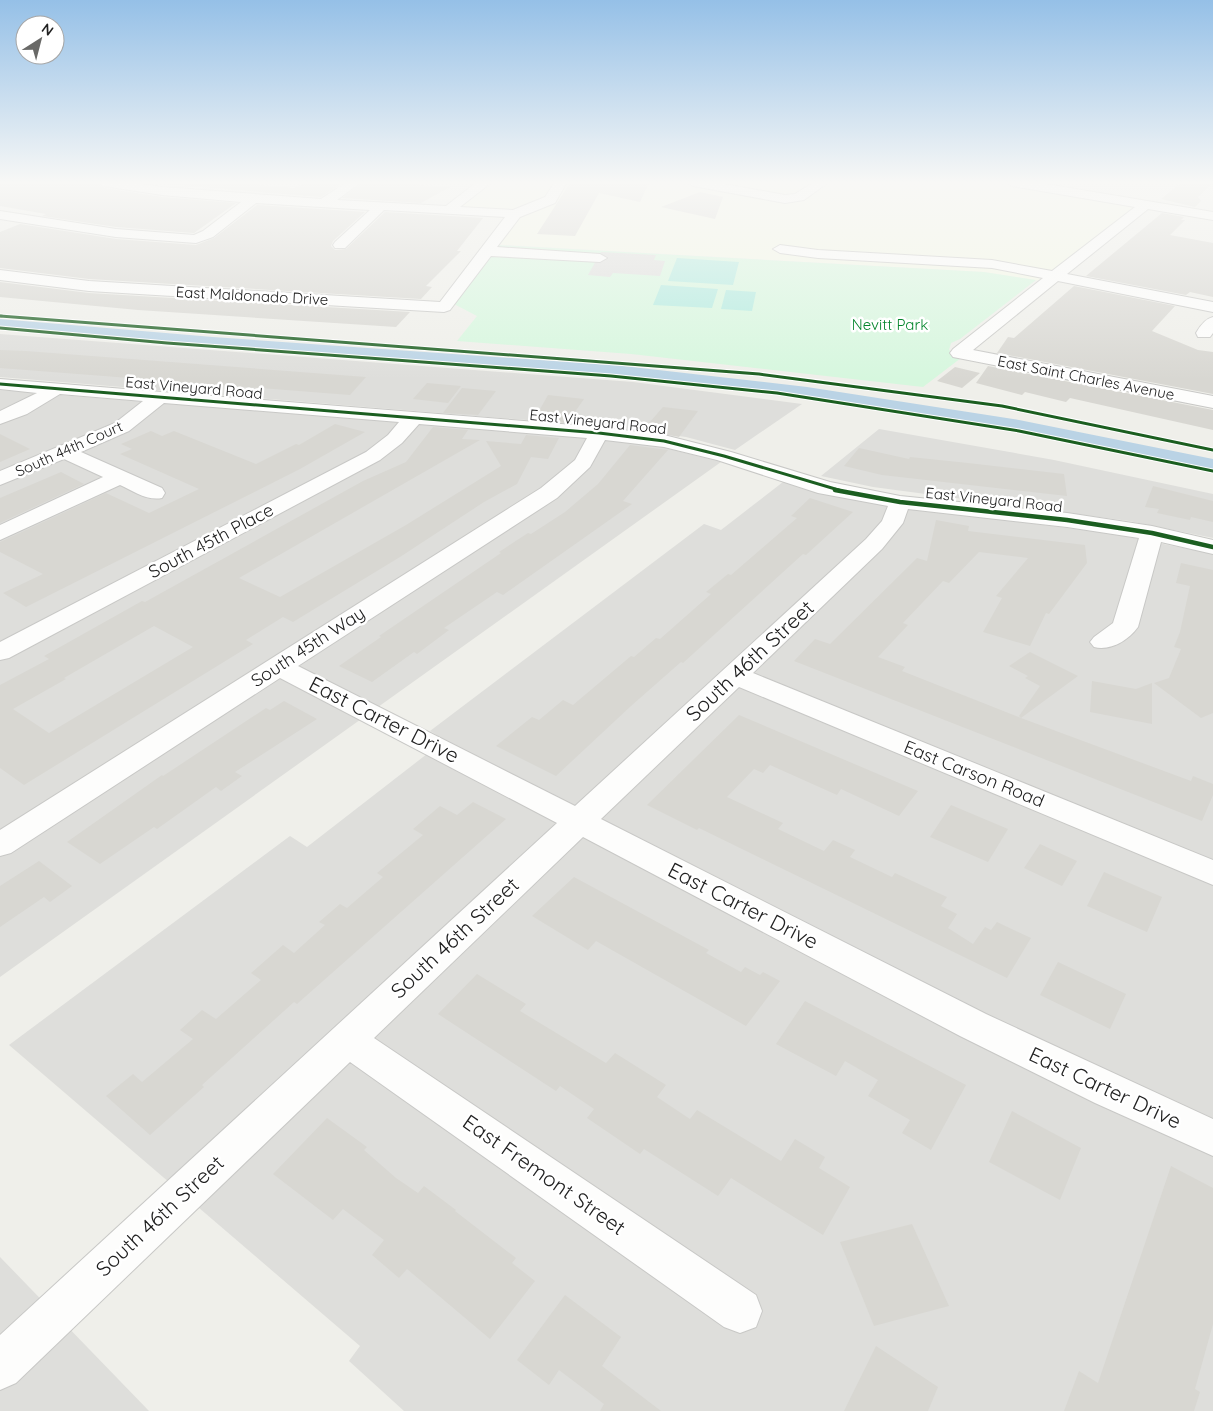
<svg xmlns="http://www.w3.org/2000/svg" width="1213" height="1411" font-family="Quicksand,sans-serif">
<rect width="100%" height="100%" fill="#efefea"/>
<g fill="#dededb">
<path d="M 0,334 L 633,382 L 802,404 L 735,450 L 686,437 L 612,427 L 0,377 Z"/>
<path d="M 0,390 L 625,441 L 662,447 L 721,462 L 0,977 Z"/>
<path d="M 879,429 L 1054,460 L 1213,494 L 1213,538 L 1129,521 L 873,487 L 821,476 Z"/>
<path d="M 783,482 L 872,503 L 1114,534 L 1213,554 L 1213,1411 L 404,1411 L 349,1361 L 360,1346 L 9,1045 L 290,836 L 307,847 L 445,740 L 430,731 L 704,524 L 721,530 Z"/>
<path d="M 0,1257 L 149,1411 L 0,1411 Z"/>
</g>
<path fill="#f4f8e6" d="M 486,182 L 807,182 L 820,184 L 831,182 L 1012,182 L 1145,205 L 1047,282 L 984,272 L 491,244 L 514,215 L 449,210 Z"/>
<path fill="#d6f7de" d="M 497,245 L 984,272 L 1036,280 L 960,339 L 951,343 L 949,350 L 961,358 L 923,387 L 631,354 L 457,341 L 477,316 L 454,304 Z"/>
<g fill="#b1ebdf">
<path d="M 677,258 L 739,262 L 733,285 L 668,281 Z"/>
<path d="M 661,285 L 718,289 L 712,308 L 653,305 Z"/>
<path d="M 726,290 L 756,292 L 752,311 L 721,309 Z"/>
</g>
<path fill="#dededc" d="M 601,252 L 656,255 L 654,260 L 665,261 L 660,276 L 613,273 L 610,277 L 588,275 Z"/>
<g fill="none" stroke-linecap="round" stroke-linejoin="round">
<path fill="#bad3e5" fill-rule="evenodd" d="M 0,319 L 213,337 L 623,366 L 807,387 L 1019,420 L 1213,459 L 1213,471 L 1019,430 L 807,397 L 623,376 L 213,347 L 0,329 Z"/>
</g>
<g fill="#d8d7d2" fill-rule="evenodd">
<path d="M 0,182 L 96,182 L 104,188 L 162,197 L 236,203 L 194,233 L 116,227 L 42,216 L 46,214 L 0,206 Z"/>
<path d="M 141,182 L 229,182 L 294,188 L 306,182 L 344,182 L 321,197 Z"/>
<path d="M 363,182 L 382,182 L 450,187 L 421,203 L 342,198 Z"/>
<path d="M 605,182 L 649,183 L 640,202 L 599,193 L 575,236 L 537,234 L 570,183 Z"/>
<path d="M 1182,182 L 1213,182 L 1213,183 L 1198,197 L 1201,201 L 1195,207 L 1161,199 Z"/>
<path d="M 700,192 L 723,197 L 715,219 L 661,207 Z"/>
<path d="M 257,205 L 365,212 L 333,241 L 331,246 L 335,250 L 346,249 L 385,212 L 483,218 L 457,251 L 461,251 L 426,286 L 432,287 L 421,299 L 89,279 L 0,268 L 0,232 L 20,224 L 116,239 L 196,245 L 214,238 Z"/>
<path d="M 1162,213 L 1184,217 L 1181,220 L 1185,220 L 1170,235 L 1213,243 L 1213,297 L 1190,292 L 1186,295 L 1086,276 Z"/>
<path d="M 0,282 L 89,293 L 410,312 L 396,327 L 138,310 L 0,297 Z"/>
<path d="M 1074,286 L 1175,306 L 1152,331 L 1198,350 L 1213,352 L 1213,394 L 997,353 L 1008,337 L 1014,338 Z"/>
<path d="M 0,350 L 26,351 L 366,377 L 350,395 L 0,368 Z"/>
<path d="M 988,366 L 1213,410 L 1213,430 L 1070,398 L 1066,402 L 1025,392 L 1022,395 L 976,383 Z"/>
<path d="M 955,367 L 980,373 L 962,388 L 937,381 Z"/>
<path d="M 427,383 L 461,386 L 448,403 L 413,399 Z"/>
<path d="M 462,388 L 496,391 L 478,415 L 443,413 Z"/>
<path d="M 548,395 L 584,399 L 567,423 L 534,420 Z"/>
<path d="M 663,407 L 698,411 L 679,437 L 643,430 Z"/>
<path d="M 335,424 L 365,432 L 300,469 L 26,607 L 3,593 L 43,574 L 0,552 L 0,542 L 106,493 L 149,513 L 199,489 L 120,454 L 132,449 L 121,444 L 151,431 L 162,436 L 174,431 L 256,464 L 296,444 L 299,445 Z"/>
<path d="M 433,427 L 468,430 L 462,439 L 480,440 L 239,578 L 280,597 L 406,525 L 501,466 L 486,441 L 521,444 L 526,435 L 559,438 L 548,459 L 531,457 L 517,484 L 484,502 L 400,557 L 293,622 L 283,617 L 246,640 L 253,644 L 24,785 L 0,768 L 0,685 L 49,659 L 44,656 L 142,601 L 145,602 L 363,481 L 406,462 ZM 154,626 L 193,647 L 49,733 L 13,709 L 66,679 L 64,678 Z"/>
<path d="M 0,434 L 30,449 L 0,462 Z"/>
<path d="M 630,445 L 668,450 L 623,501 L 632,504 L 503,595 L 497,592 L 444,628 L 449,630 L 417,654 L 414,652 L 372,682 L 339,666 L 381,637 L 379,636 L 501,553 L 499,552 L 528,533 L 531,534 L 565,512 L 598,484 Z"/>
<path d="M 859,448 L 909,459 L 910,457 L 968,463 L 1064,474 L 1067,496 L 882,475 L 844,466 Z"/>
<path d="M 61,472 L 84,484 L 0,523 L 0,498 Z"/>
<path d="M 1153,486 L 1213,501 L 1213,522 L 1191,517 L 1190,520 L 1157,513 L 1159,509 L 1145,507 Z"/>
<path d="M 810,498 L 853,512 L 806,555 L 803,554 L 683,663 L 681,662 L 631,706 L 556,776 L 496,746 L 532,717 L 539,720 L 563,700 L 573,705 L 631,656 L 634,657 L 656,638 L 660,639 L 711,594 L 706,592 L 728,574 L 731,575 L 797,518 L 791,516 Z"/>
<path d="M 936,520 L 969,526 L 968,531 L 1085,545 L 1087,563 L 1049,614 L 1046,613 L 1030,646 L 983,632 L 1002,598 L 996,596 L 1028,558 L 979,552 L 949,583 L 943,581 L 903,623 L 908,625 L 878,657 L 905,667 L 902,671 L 1021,718 L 1019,716 L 1040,686 L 1025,678 L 1028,676 L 1009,666 L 1030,652 L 1078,676 L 1021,718 L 1191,781 L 1193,776 L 1213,784 L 1213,795 L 1202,821 L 794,661 L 815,639 L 830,644 L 917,558 L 927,561 Z"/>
<path d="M 1181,563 L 1213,570 L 1213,713 L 1201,718 L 1154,683 L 1169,678 L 1181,649 L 1174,647 L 1180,632 L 1190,586 L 1176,583 Z"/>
<path d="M 1092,681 L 1136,689 L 1152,683 L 1152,724 L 1090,712 Z"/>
<path d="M 284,701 L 317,719 L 235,772 L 242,776 L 221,791 L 216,787 L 157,829 L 154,827 L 100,864 L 67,842 L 162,775 L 163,776 L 266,708 L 270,710 Z"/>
<path d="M 739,715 L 918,791 L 899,816 L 841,789 L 837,795 L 770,765 L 763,773 L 754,769 L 727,797 L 783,823 L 778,829 L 824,851 L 833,840 L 855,850 L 850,857 L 892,877 L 895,873 L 947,897 L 941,906 L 957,914 L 948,928 L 973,944 L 985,927 L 991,930 L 997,922 L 1031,938 L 1007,978 L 699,828 L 697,830 L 647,805 Z"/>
<path d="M 473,802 L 506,819 L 297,1004 L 294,1002 L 202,1085 L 204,1087 L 150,1135 L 106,1096 L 133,1074 L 142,1082 L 193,1039 L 180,1030 L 202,1010 L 216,1019 L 261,980 L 251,973 L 283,945 L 294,953 L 325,925 L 319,922 L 340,904 L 347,908 L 383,877 L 377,873 L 423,835 L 413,829 L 440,806 L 457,815 Z"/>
<path d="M 951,805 L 1008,829 L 988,862 L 930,837 Z"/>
<path d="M 1040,844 L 1077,861 L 1062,886 L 1024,868 Z"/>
<path d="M 39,861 L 72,886 L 50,902 L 44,897 L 0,927 L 0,886 Z"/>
<path d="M 1104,872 L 1162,897 L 1147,932 L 1087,906 Z"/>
<path d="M 574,877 L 709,950 L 706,953 L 741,972 L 745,967 L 760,975 L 763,972 L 780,981 L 746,1026 L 596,941 L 588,950 L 532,916 Z"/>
<path d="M 1058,962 L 1126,994 L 1110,1029 L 1040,995 Z"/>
<path d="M 477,974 L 526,1004 L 520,1011 L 606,1063 L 615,1053 L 666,1085 L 657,1097 L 690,1119 L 697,1110 L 781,1161 L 795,1139 L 825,1157 L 819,1168 L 850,1187 L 823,1235 L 731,1178 L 718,1196 L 644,1149 L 640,1154 L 587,1118 L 594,1109 L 560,1086 L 556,1091 L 438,1014 Z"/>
<path d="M 805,1001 L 966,1085 L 931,1150 L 902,1133 L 910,1120 L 868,1096 L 878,1080 L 845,1061 L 836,1076 L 776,1044 Z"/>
<path d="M 1012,1111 L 1081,1148 L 1060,1200 L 989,1162 Z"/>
<path d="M 327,1118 L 367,1147 L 364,1150 L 396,1178 L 418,1193 L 424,1186 L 456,1210 L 455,1211 L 516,1258 L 512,1263 L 535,1281 L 490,1339 L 407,1269 L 399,1278 L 372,1255 L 384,1240 L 343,1209 L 333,1220 L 273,1174 Z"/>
<path d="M 1171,1166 L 1213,1188 L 1213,1324 L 1195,1389 L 1200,1392 L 1194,1411 L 1064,1411 L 1079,1371 L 1098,1383 Z"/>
<path d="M 912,1224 L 949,1306 L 874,1326 L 840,1242 Z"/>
<path d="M 565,1295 L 621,1337 L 602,1366 L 661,1411 L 600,1411 L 604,1404 L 559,1370 L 549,1385 L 517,1360 Z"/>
<path d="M 876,1346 L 938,1387 L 928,1411 L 844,1411 Z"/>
</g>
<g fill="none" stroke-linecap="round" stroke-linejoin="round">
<defs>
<g id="minor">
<path d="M 98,182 L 128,182 L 162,187 L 321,199 L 347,182 L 361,182 L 337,200 L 446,206 L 477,182 L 492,182 L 460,207 L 513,210 L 545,197 L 555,182 L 567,182 L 555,203 L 520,217 L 497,247 L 600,254 L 607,258 L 600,262 L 491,256 L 450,310 L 444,312 L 89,291 L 0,280 L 0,270 L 89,281 L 440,302 L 505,217 L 384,210 L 345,248 L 335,248 L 333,245 L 335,242 L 370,210 L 256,203 L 213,237 L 196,243 L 116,237 L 0,219 L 0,211 L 116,229 L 194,235 L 203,231 L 241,202 L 162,195 L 104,186 Z"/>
<path d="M 687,182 L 713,182 L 785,195 L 795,194 L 814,182 L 826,184 L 804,200 L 785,203 L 693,186 Z"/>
<path d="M 1006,182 L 1034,182 L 1213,212 L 1213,220 L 1148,209 L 1067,274 L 1213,302 L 1213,312 L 1058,281 L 973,350 L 1213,396 L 1213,408 L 953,357 L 950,353 L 953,349 L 1043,278 L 992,268 L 818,258 L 780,253 L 773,249 L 780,245 L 818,250 L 992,260 L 1052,271 L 1135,207 L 1012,186 Z"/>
<path d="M 1213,317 L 1213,333 L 1210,337 L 1198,337 L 1196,333 C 1200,326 1205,319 1213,317 Z"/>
<path d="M 0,379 L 599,427 L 664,435 L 731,452 L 830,482 L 900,496 L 1067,513 L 1152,526 L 1213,540 L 1213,554 L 1161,542 L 1138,627 C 1128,641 1110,651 1094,647 L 1090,642 L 1094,637 L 1113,623 L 1139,538 L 1067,527 L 908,509 L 903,523 L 882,549 L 753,673 L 1213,860 L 1213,885 L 739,687 L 601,819 L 986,1014 L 1213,1119 L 1213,1156 L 1095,1103 L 960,1036 L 583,837 L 374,1038 L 756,1295 L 762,1311 L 756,1327 L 740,1333 L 724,1327 L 350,1062 L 16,1383 L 0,1390 L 0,1335 L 557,823 L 280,678 L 11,853 L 0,856 L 0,830 L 541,488 L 575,460 L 587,438 L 419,424 L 402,443 L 380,460 L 9,658 L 0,660 L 0,642 L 366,452 L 388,435 L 399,422 L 164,403 L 129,431 L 81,452 L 162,488 L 165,493 L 162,498 C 147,501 133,491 120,485 L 0,540 L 0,525 L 103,477 L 64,459 L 0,485 L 0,471 L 115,423 L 143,401 L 60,394 L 27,414 L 0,424 L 0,411 L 37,393 L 0,389 ZM 605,440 L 664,447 L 717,460 L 818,493 L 888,506 L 882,521 L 866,539 L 575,806 L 298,666 L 557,498 L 590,467 Z"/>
</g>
</defs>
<use href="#minor" stroke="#c8c8c6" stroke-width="2"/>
<use href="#minor" fill="#fdfdfc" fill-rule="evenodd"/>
<defs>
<path id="cycleway-far2" d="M 0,316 L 2,316"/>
<g id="cycleway-far1">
<path d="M 0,316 L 759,374 L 1002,406 L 1213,450"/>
<path d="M 0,328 L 167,343 L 611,376 L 777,393 L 1019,431 L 1213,471"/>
<path d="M 0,384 L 599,433 L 664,441 L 724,456 L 842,491"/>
</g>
<path id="cycleway" d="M 835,490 L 900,502 L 1067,520 L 1152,533 L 1213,547"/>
</defs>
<use href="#cycleway-far2" stroke="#fff" stroke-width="4.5"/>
<use href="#cycleway-far1" stroke="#fff" stroke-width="5"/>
<use href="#cycleway" stroke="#fff" stroke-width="7"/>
<use href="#cycleway-far2" stroke="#1b5e20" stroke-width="2.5"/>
<use href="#cycleway-far1" stroke="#1b5e20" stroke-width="3"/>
<use href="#cycleway" stroke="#1b5e20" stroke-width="4.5"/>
</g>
<linearGradient id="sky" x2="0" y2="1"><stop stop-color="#95c0e7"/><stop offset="0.48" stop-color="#f8f8f6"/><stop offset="1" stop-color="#f8f8f6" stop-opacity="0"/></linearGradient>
<rect width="1213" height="380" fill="url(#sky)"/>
<g text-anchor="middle" stroke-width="5" stroke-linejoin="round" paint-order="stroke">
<g font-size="15" fill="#212121" stroke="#fff">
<text transform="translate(252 296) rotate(3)" y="5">East Maldonado Drive</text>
<text transform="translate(1086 378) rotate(11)" y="5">East Saint Charles Avenue</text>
<text transform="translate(194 388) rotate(5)" y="5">East Vineyard Road</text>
<text transform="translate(598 422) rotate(6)" y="5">East Vineyard Road</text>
<text transform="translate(69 449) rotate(-24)" y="5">South 44th Court</text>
<text transform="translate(994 500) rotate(6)" y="5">East Vineyard Road</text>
</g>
<g font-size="15" fill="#04852c" stroke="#fff">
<text x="890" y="330">Nevitt Park</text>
</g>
<g font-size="18" fill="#212121" stroke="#fff">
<text transform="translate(211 541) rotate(-28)" y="6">South 45th Place</text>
<text transform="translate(308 647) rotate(-33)" y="6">South 45th Way</text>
<text transform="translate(974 774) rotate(22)" y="6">East Carson Road</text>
</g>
<g font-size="21" fill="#212121" stroke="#fff">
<text transform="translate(750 661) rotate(-43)" y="7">South 46th Street</text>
<text transform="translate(384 720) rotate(27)" y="7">East Carter Drive</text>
<text transform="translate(743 906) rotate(27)" y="7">East Carter Drive</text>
<text transform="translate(455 938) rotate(-43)" y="7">South 46th Street</text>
<text transform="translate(1105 1088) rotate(25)" y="7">East Carter Drive</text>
<text transform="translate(544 1175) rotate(35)" y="7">East Fremont Street</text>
<text transform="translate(160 1216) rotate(-43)" y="7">South 46th Street</text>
</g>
</g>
<g transform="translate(40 40) rotate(36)"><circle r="24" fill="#ffffff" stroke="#a6a6a6"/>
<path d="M0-4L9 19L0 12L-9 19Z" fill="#696967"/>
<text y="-8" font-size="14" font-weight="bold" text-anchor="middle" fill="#212121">N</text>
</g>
</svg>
